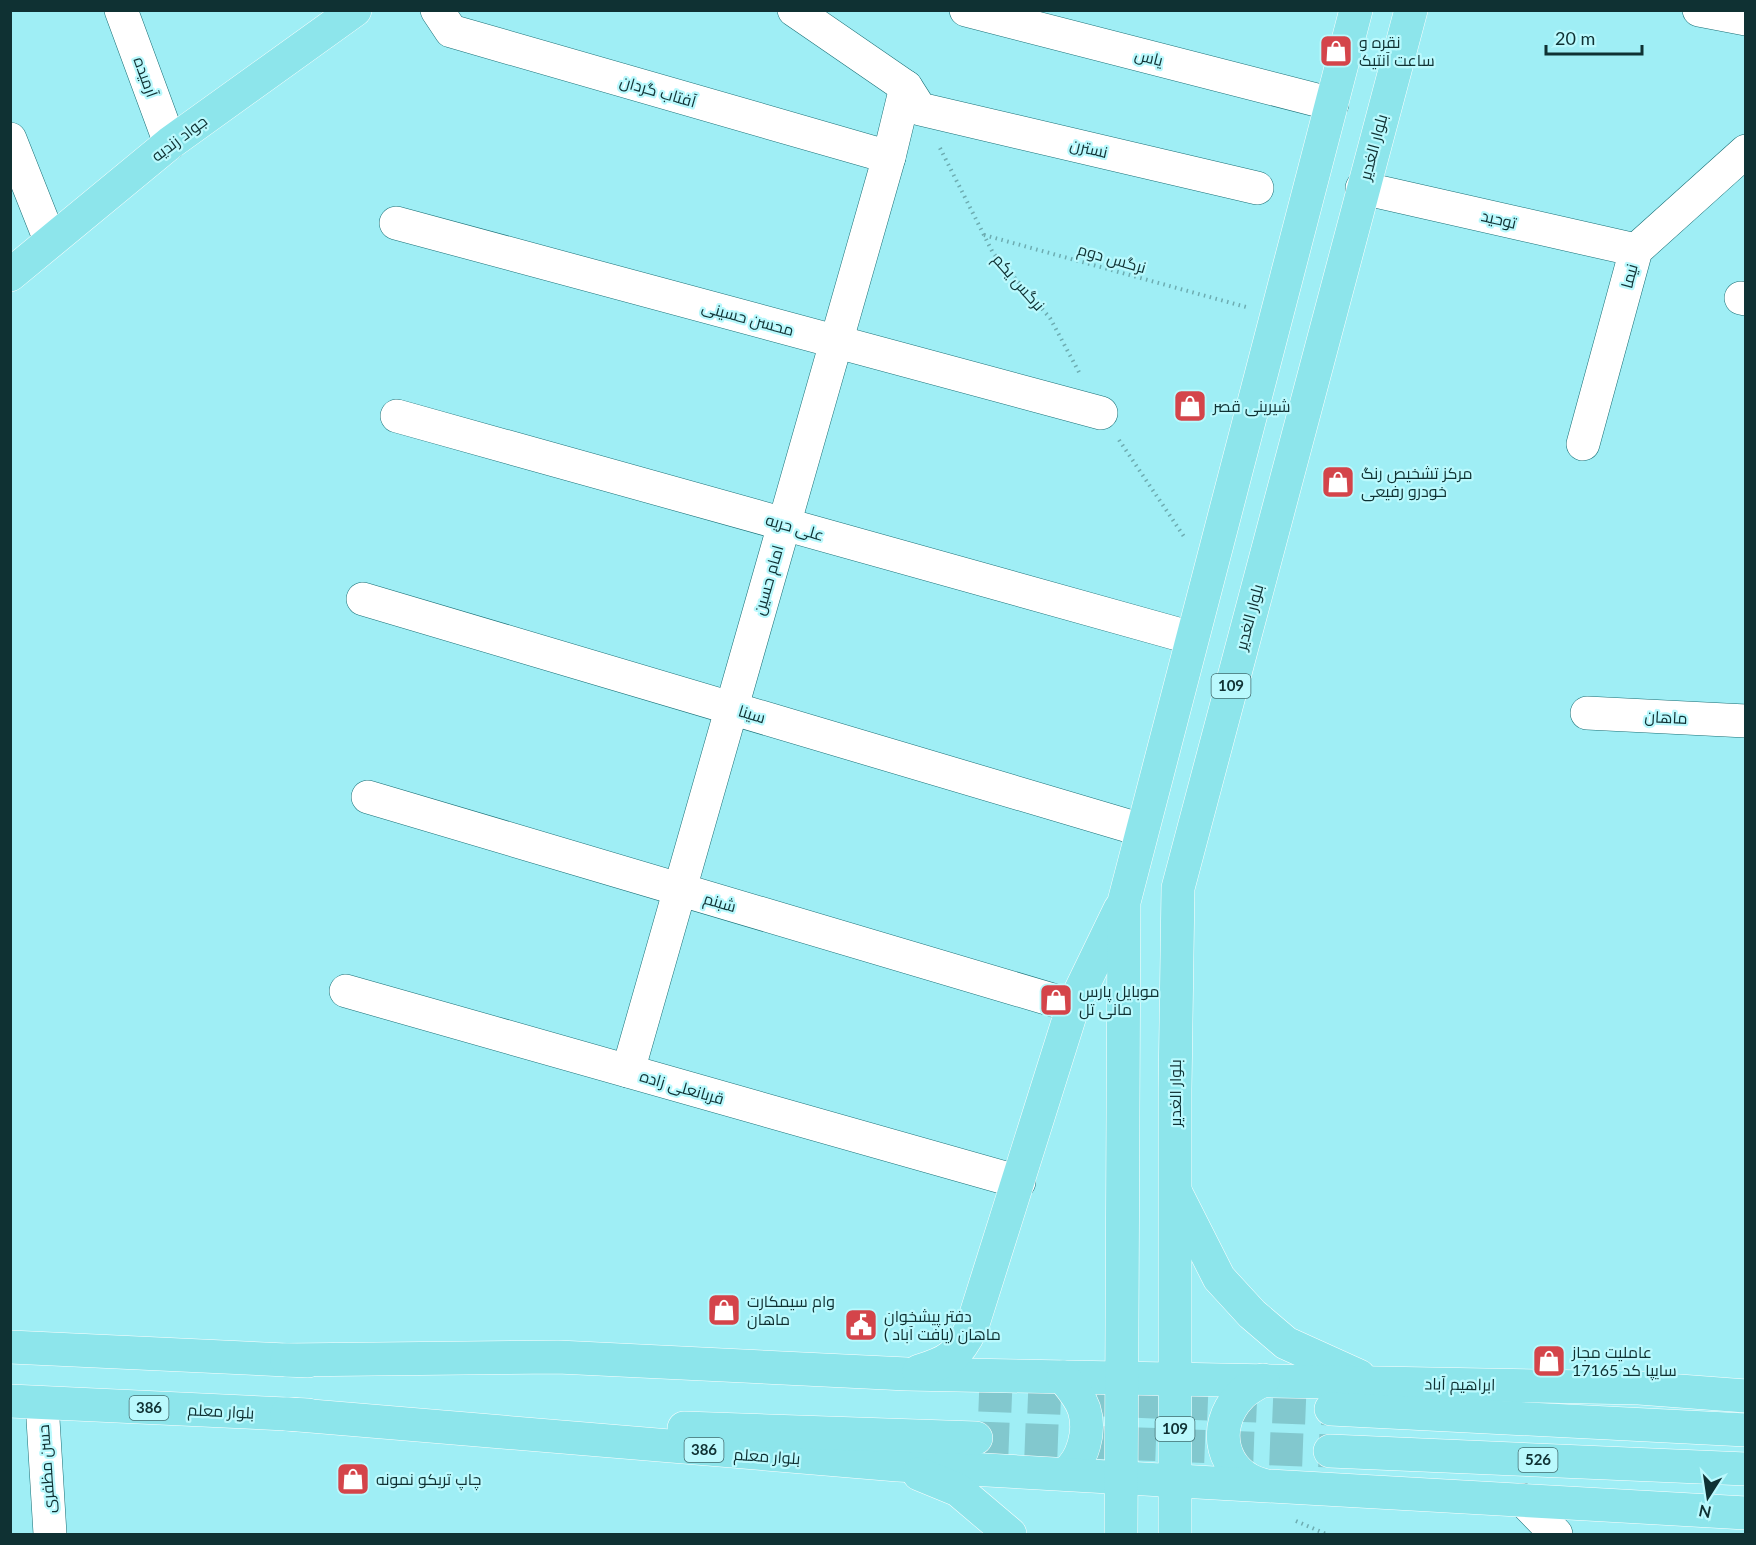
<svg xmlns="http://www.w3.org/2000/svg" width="1756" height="1545" font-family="Lato,Cairo,sans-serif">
<rect width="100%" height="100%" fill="#9feef5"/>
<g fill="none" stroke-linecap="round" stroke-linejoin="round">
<g stroke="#82c8ce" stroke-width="33" stroke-dasharray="33 16" stroke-linecap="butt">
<path d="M 979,1395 L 1331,1409"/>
<path d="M 976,1438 L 1330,1451"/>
</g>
<defs>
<g id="minor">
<path d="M 121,10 L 170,143"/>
<path d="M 437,10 L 451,31 L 889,157"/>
<path d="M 794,10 L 906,87 L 920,109 L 1257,188"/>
<path d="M 966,10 L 1332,104"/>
<path d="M 1699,10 L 1746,19"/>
<path d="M 10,139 L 50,240"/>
<path d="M 1362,188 L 1636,250"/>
<path d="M 396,223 L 1101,413"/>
<path d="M 1741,298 L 1746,299"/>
<path d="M 397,416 L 1192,638"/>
<path d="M 1583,444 L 1636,250 L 1746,151"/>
<path d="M 363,599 L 1142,830"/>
<path d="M 1587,713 L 1746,721"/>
<path d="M 368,797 L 1073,1006"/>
<path d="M 346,991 L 1019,1182"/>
<path d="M 628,1071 L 889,157 L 906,87"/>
<path d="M 42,1403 L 50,1534"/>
<path d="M 1523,1500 L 1556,1534"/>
</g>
<g id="major">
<path d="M 10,275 L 170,143 L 355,10"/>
<path d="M 1177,1195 L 1219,1278 L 1252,1314 L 1286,1343 L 1359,1376"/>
<path d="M 10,1347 L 308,1361"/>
<path d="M 287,1360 L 558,1357 L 907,1374 L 1639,1388 L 1746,1396"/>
<path d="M 919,1371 C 949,1362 958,1356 972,1327 L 1073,1006 L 1120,909"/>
<path d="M 1063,1377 C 1071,1387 1080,1397 1084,1409 C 1091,1431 1083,1461 1065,1474"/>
<path d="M 1263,1380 C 1255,1385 1246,1389 1240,1396 C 1210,1427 1222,1475 1263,1485"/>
<path d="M 10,1401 L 308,1415"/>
<path d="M 1331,1409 L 1746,1430"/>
<path d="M 287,1414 L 898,1465 L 1746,1513"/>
<path d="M 684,1428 L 976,1438"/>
<path d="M 1330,1451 L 1746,1469"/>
<path d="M 919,1474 L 958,1490 L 1010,1534"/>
<path d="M 1121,1534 L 1124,902 L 1356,10"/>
<path d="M 1175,1534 L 1175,1089 L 1178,888 L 1411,10"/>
</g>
</defs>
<use href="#minor" stroke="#186f76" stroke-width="34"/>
<use href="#major" stroke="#fff" stroke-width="34"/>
<g stroke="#6dacb1" stroke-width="4" stroke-dasharray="1.5 4.5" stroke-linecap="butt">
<path d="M 940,148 L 993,253 L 1050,318 L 1080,374"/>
<path d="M 984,235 L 1246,307"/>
<path d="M 1119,440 L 1185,538"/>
<path d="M 1296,1521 L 1326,1534"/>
</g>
<use href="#minor" stroke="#fff" stroke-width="33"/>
<use href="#major" stroke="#8de5eb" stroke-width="33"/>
</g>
<defs>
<symbol id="shop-square" viewBox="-11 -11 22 22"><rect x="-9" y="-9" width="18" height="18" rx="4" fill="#d4444a" stroke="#baf9fd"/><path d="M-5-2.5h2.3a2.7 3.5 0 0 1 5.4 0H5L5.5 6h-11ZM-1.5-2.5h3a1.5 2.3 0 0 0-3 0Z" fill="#fff"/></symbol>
<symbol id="civic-square" viewBox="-11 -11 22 22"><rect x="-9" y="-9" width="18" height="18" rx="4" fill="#d4444a" stroke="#baf9fd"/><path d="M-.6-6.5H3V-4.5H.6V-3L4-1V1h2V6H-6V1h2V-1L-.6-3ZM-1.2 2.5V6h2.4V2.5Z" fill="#fff"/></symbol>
</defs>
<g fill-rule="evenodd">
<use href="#shop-square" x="1317" y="32" width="38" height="38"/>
<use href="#shop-square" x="1171" y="387" width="38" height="38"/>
<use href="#shop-square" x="1319" y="463" width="38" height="38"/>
<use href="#shop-square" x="1037" y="981" width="38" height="38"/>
<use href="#shop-square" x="705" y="1291" width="38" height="38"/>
<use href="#civic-square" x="842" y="1306" width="38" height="38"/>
<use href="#shop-square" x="1530" y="1342" width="38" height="38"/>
<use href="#shop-square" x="334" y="1460" width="38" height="38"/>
</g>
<g text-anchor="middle" stroke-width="4.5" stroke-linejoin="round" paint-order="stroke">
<g fill="#baf9fd" stroke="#426d70" stroke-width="1.5">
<rect x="1211.5" y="674" width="39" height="24" rx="4.5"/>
<rect x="129.5" y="1396" width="39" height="24" rx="4.5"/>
<rect x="1155.5" y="1417" width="39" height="24" rx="4.5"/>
<rect x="684.5" y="1438" width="39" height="24" rx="4.5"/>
<rect x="1518.5" y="1448" width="39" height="24" rx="4.5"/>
</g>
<g font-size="15" font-weight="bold" fill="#0f3133">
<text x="1231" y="691">109</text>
<text x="149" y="1413">386</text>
<text x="1175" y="1434">109</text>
<text x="704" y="1455">386</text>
<text x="1538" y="1465">526</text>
</g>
<g font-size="16" fill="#0f3133" stroke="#baf9fd" text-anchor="start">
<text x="1359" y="48">نقره و<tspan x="1359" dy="18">ساعت آنتیک</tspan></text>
<text x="1213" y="412">شیرینی قصر</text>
<text x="1361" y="479">مرکز تشخیص رنگ<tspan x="1361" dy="18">خودرو رفیعی</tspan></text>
<text x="1079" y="997">موبایل پارس<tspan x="1079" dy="18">مانی تل</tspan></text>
<text x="747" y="1307">وام سیمکارت<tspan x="747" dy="18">ماهان</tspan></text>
<text x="884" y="1322">دفتر پیشخوان<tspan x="884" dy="18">ماهان (یافت آباد )</tspan></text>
<text x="1572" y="1358">عاملیت مجاز<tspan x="1572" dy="18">سایپا کد 17165</tspan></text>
<text x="376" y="1485">چاپ تریکو نمونه</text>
</g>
<g font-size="16" fill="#0f3133" stroke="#baf9fd">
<text transform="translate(1149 57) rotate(14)" y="6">یاس</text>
<text transform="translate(146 77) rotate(70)" y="6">آرمیده</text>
<text transform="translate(658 91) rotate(16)" y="6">آفتاب گردان</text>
<text transform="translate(179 138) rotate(-37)" y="6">جواد زندیه</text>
<text transform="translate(1373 147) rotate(-75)" y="6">بلوار الغدیر</text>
<text transform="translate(1089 148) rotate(13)" y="6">نسترن</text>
<text transform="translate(1499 219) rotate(13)" y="6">توحید</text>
<text transform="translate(1112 258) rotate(16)" y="6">نرگس دوم</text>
<text transform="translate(1629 276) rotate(-75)" y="6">نیما</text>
<text transform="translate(1019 282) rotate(49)" y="6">نرگس یکم</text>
<text transform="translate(748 318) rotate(15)" y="6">محسن حسینی</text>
<text transform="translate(795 527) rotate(16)" y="6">علی حریه</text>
<text transform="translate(768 580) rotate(-74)" y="6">امام حسین</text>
<text transform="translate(1249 617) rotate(-75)" y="6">بلوار الغدیر</text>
<text transform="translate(752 714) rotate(17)" y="6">سینا</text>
<text transform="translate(1666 717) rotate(3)" y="6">ماهان</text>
<text transform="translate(720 902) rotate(16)" y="6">شبنم</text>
<text transform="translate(682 1087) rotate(16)" y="6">قربانعلی زاده</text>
<text transform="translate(1175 1093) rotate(-90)" y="6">بلوار الغدیر</text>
<text transform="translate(1460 1384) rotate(1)" y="6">ابراهیم آباد</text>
<text transform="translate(221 1411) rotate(3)" y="6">بلوار معلم</text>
<text transform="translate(767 1456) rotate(4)" y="6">بلوار معلم</text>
<text transform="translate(46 1469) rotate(-94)" y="6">حسن مظفری</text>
</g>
</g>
<rect width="1756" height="1545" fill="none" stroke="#0f3133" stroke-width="24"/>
<g transform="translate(1708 1497) rotate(192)" stroke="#baf9fd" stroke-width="4.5" paint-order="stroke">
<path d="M0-4.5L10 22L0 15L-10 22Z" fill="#0f3133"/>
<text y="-9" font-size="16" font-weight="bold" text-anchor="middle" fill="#0f3133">N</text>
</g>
<path d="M1546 45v9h96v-9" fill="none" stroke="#0f3133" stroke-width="3"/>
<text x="1555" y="45" font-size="18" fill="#0f3133" stroke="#baf9fd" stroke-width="4.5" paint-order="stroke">20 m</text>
</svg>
